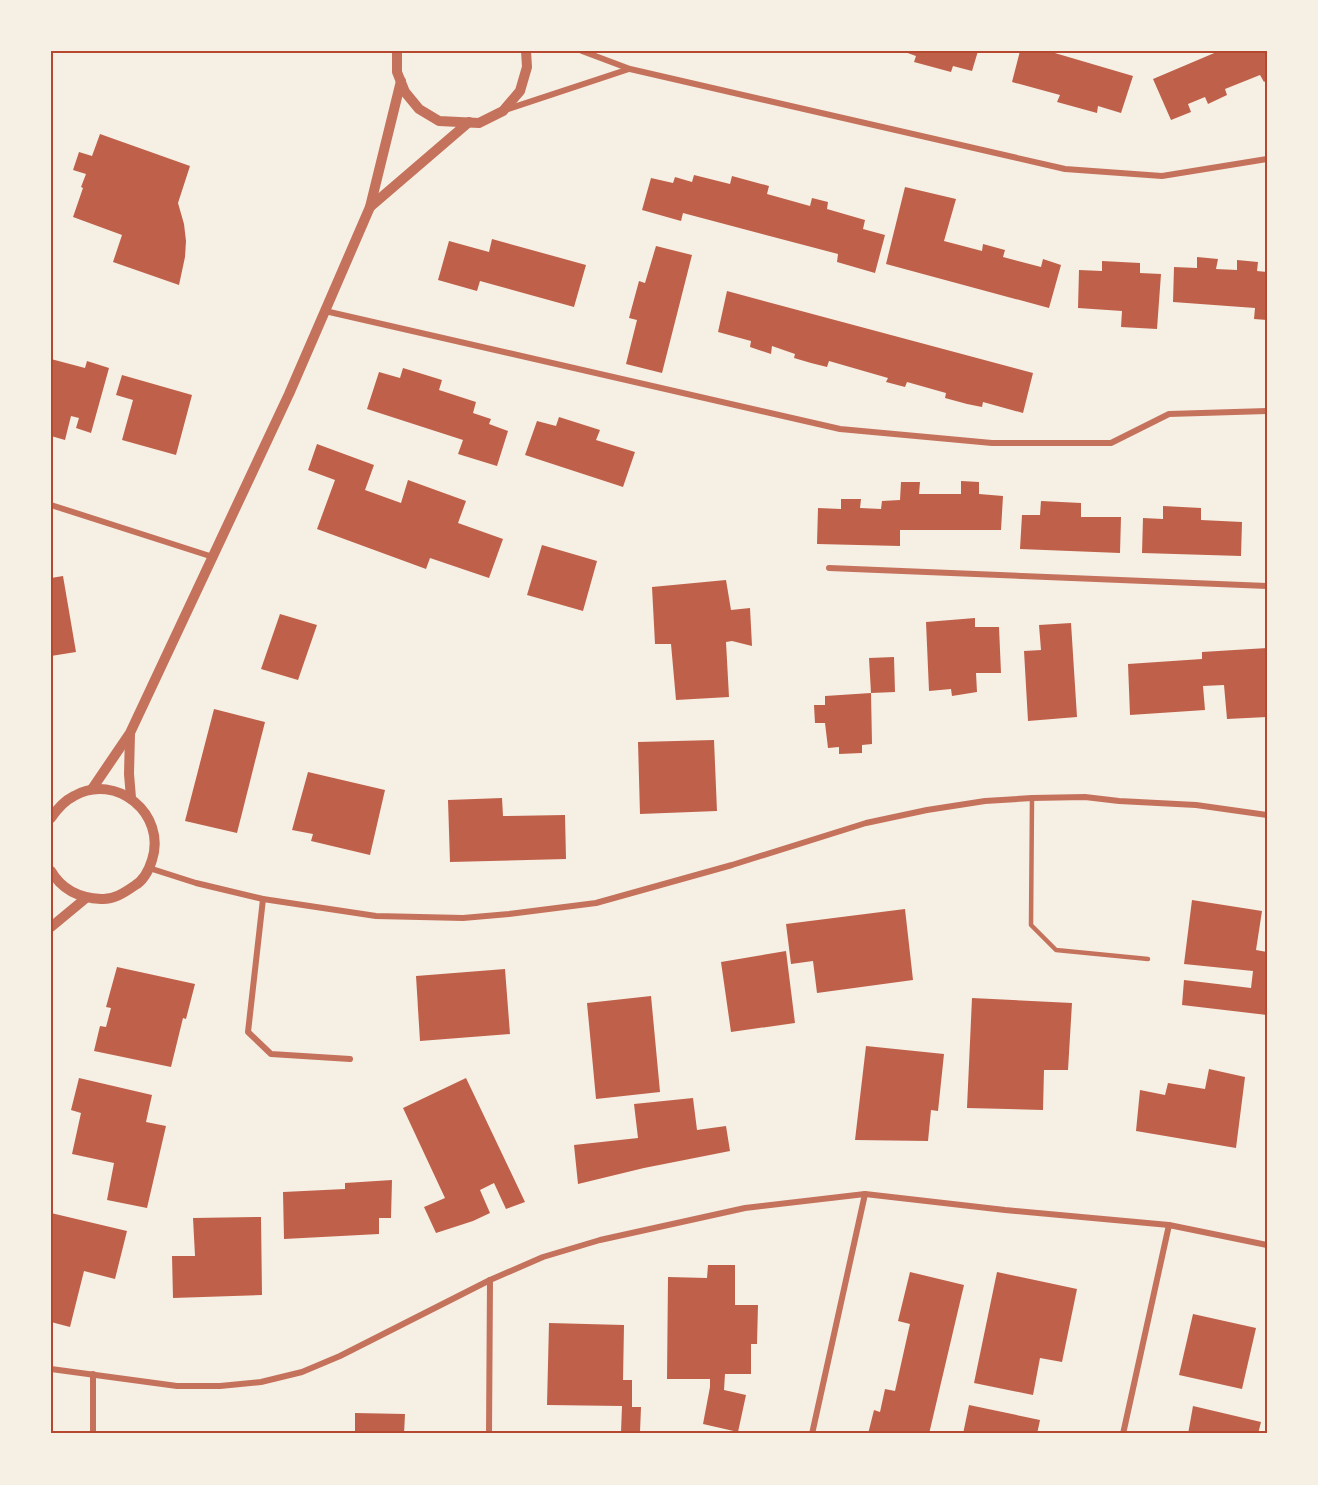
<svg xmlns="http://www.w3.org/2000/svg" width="1318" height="1485" font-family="Spectral,serif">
<rect width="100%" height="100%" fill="#f6efe4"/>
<g fill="#bf614a">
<path d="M 902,51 L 978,51 L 972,71 L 953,66 L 951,72 L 914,62 L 916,56 Z"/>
<path d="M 1020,51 L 1048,51 L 1133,76 L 1121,113 L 1098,106 L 1097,113 L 1057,102 L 1060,95 L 1012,82 Z"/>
<path d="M 1219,51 L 1267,51 L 1267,80 L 1264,82 L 1260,75 L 1225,89 L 1227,95 L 1208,104 L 1205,97 L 1188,104 L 1191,112 L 1171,120 L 1153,79 Z"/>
<path d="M 100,134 L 190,166 L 178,203 L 184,224 L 186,241 L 185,257 L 179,285 L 113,262 L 122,235 L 73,217 L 83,188 L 81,187 L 86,174 L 73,170 L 79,152 L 92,156 Z"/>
<path d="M 694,175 L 730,184 L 732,176 L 769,186 L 767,194 L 810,206 L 812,198 L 828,202 L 827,209 L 865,220 L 863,229 L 885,235 L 875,273 L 837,262 L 838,254 L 683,213 L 681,221 L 642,210 L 651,178 L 673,183 L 675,177 L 692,182 Z"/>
<path d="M 905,187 L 956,199 L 944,241 L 982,251 L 983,244 L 1005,250 L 1003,257 L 1041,267 L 1043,259 L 1061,265 L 1049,308 L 886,264 Z"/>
<path d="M 492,239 L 586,265 L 574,307 L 480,281 L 477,291 L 438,280 L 449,241 L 489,252 Z"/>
<path d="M 656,246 L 692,255 L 662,373 L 626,364 L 637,320 L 629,318 L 639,281 L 645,283 Z"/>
<path d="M 1197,257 L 1218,259 L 1216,269 L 1237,270 L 1237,260 L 1258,262 L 1257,271 L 1267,272 L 1267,320 L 1254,319 L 1255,308 L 1173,302 L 1174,267 L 1197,268 Z"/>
<path d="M 1102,261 L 1140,263 L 1140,273 L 1161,274 L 1157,329 L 1121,327 L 1122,311 L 1078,308 L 1079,270 L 1102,271 Z"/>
<path d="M 727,291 L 1033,373 L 1023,413 L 983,402 L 982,407 L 967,404 L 945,398 L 946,393 L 907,382 L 905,387 L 886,382 L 888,378 L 829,361 L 827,367 L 811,363 L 794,358 L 795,354 L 772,346 L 771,354 L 750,347 L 751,341 L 718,332 Z"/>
<path d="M 51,359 L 85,368 L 87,361 L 109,368 L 91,433 L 76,428 L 79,418 L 71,416 L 65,440 L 51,436 Z"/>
<path d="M 403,368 L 442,380 L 439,390 L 476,402 L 473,413 L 491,419 L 489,424 L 508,431 L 497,466 L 458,454 L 463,440 L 367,409 L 379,372 L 400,378 Z"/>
<path d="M 122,375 L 192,395 L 176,455 L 122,440 L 133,400 L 116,395 Z"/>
<path d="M 559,417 L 600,430 L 596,440 L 635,452 L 623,487 L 525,455 L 537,421 L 556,426 Z"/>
<path d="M 317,444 L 374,465 L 365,490 L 401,503 L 408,480 L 466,501 L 458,523 L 503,539 L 489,578 L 430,558 L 426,569 L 317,529 L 335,480 L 308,470 Z"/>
<path d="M 961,481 L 979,482 L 979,494 L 1003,496 L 1001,530 L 900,530 L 900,546 L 817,544 L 818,508 L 841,509 L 841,499 L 861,499 L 860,508 L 881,509 L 882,501 L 900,500 L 901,482 L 920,482 L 919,494 L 961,494 Z"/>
<path d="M 1041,501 L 1081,503 L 1081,517 L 1121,517 L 1120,553 L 1020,549 L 1022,515 L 1040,515 Z"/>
<path d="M 1163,506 L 1201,508 L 1201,520 L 1242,522 L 1241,556 L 1142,553 L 1143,518 L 1163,519 Z"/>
<path d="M 542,545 L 597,561 L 583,611 L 527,595 Z"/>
<path d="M 63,576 L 76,652 L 51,656 L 51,578 Z"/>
<path d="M 726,580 L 731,610 L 750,608 L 752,646 L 732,641 L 726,642 L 729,697 L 676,700 L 671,644 L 655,644 L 652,587 Z"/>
<path d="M 280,614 L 317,625 L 298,680 L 261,669 Z"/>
<path d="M 975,618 L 975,627 L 999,627 L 1001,673 L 976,673 L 977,692 L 952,696 L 951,689 L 929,691 L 926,622 Z"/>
<path d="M 1071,623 L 1077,717 L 1028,721 L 1024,651 L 1041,650 L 1039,625 Z"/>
<path d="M 1267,648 L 1267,717 L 1227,719 L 1224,685 L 1203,686 L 1205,710 L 1130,715 L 1128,664 L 1202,659 L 1202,652 Z"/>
<path d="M 894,657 L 895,692 L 871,693 L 872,744 L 862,745 L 862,753 L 839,754 L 839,747 L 828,748 L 825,723 L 815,723 L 814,705 L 825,705 L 825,696 L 871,693 L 869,658 Z"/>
<path d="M 214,709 L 265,722 L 237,833 L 185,821 Z"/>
<path d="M 714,740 L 717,811 L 640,814 L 638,742 Z"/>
<path d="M 308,772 L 385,790 L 370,855 L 311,841 L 313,834 L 292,830 Z"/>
<path d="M 502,798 L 503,816 L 565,815 L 566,859 L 450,862 L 448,800 Z"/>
<path d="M 1192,900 L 1262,911 L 1256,950 L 1267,952 L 1267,1015 L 1182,1005 L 1184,980 L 1251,988 L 1253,971 L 1184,964 Z"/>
<path d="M 905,909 L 913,980 L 817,993 L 813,961 L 791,964 L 786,924 Z"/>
<path d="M 786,951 L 795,1023 L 731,1032 L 721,962 Z"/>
<path d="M 117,967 L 195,984 L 186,1019 L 183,1018 L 171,1067 L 94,1051 L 100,1026 L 106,1027 L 111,1008 L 106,1007 Z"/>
<path d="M 505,969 L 510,1034 L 420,1041 L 416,976 Z"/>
<path d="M 651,996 L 660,1092 L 596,1099 L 587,1003 Z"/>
<path d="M 972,998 L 1072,1003 L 1068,1070 L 1044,1070 L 1043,1110 L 967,1108 Z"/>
<path d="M 866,1046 L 944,1054 L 938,1111 L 931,1110 L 928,1141 L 855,1140 Z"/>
<path d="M 1209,1069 L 1245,1077 L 1236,1148 L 1136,1131 L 1140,1090 L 1165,1095 L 1168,1083 L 1205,1089 Z"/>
<path d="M 79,1078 L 152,1095 L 146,1122 L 166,1126 L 147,1208 L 107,1200 L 114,1163 L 72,1154 L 81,1113 L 71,1110 Z"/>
<path d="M 466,1078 L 525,1202 L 506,1209 L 494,1183 L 480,1190 L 490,1213 L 473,1221 L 436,1233 L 424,1207 L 445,1198 L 403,1108 Z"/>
<path d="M 693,1098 L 697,1130 L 726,1126 L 730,1151 L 644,1168 L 578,1184 L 574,1145 L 638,1138 L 634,1104 Z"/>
<path d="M 392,1180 L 391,1218 L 379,1218 L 379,1234 L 284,1239 L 283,1192 L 345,1189 L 345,1183 Z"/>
<path d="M 51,1213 L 127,1231 L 115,1279 L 84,1271 L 70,1327 L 51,1322 Z"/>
<path d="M 261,1217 L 262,1295 L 173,1298 L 172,1256 L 195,1256 L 193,1218 Z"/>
<path d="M 708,1265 L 735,1265 L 735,1305 L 758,1305 L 757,1344 L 751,1344 L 751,1374 L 725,1374 L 724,1390 L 746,1395 L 738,1432 L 703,1424 L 710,1387 L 710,1379 L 667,1379 L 668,1277 L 707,1278 Z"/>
<path d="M 910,1272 L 964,1285 L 929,1434 L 868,1434 L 874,1410 L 880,1412 L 885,1389 L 895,1391 L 910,1324 L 898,1321 Z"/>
<path d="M 997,1272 L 1077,1289 L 1062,1362 L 1040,1358 L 1033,1395 L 974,1383 Z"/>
<path d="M 1193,1314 L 1256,1328 L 1242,1389 L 1179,1375 Z"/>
<path d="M 549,1323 L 624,1325 L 623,1380 L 632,1380 L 632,1407 L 641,1407 L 640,1432 L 627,1431 L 627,1434 L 553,1434 L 553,1431 L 621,1432 L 622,1406 L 547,1405 Z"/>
<path d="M 969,1405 L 1040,1420 L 1037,1434 L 963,1434 Z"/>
<path d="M 1193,1406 L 1261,1422 L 1258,1434 L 1188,1434 Z"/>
<path d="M 355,1413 L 405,1414 L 404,1434 L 355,1434 Z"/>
</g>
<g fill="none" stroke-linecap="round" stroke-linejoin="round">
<path stroke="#c5725c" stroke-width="4.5" d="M 1032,798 L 1031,925 L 1056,950 L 1148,959"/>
<g stroke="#c5725c" stroke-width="6">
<path d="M 582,51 L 630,69 L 1065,169 L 1162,176 L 1267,159"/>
<path d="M 505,110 L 629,69"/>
<path d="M 325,311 L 840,429 L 992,443 L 1111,443 L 1169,414 L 1267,411"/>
<path d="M 51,505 L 213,557"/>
<path d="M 829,568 L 1267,586"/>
<path d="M 149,868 L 196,883 L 263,899 L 376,916 L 463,918 L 509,914 L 596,903 L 732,865 L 866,823 L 927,810 L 985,801 L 1032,798 L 1085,797 L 1119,801 L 1196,805 L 1267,815"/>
<path d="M 263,899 L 248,1032 L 271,1054 L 350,1059"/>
<path d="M 51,1369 L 177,1386 L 220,1386 L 261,1382 L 302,1372 L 340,1356 L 490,1280 L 543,1257 L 600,1240 L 745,1208 L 865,1194 L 1005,1210 L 1169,1225 L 1267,1245"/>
<path d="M 93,1374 L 93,1434"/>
<path d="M 489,1434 L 490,1280"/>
<path d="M 812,1434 L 865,1194"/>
<path d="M 1123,1434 L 1169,1225"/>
</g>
<g stroke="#c5725c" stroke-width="10">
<path d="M 397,51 L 397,72 L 405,92 L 419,109 L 439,121 L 479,123 L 503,111 L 520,91 L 527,67 L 526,51"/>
<path d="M 370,207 L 469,122"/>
<path d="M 130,734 L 129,774 L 131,798"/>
<path d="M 92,789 L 130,733 L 289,394 L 325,311 L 370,207 L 401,81"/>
<path d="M 51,818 C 57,809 64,801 74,796 C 116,772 167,814 152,860 C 149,870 143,881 134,886 C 124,893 113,900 101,899 C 79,898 62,890 51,871"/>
<path d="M 51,927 L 86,898"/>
</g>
</g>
<rect width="1318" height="1485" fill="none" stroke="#f6efe4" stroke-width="105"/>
<rect x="52" y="52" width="1214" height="1380" fill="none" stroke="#b5482f" stroke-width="2"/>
</svg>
